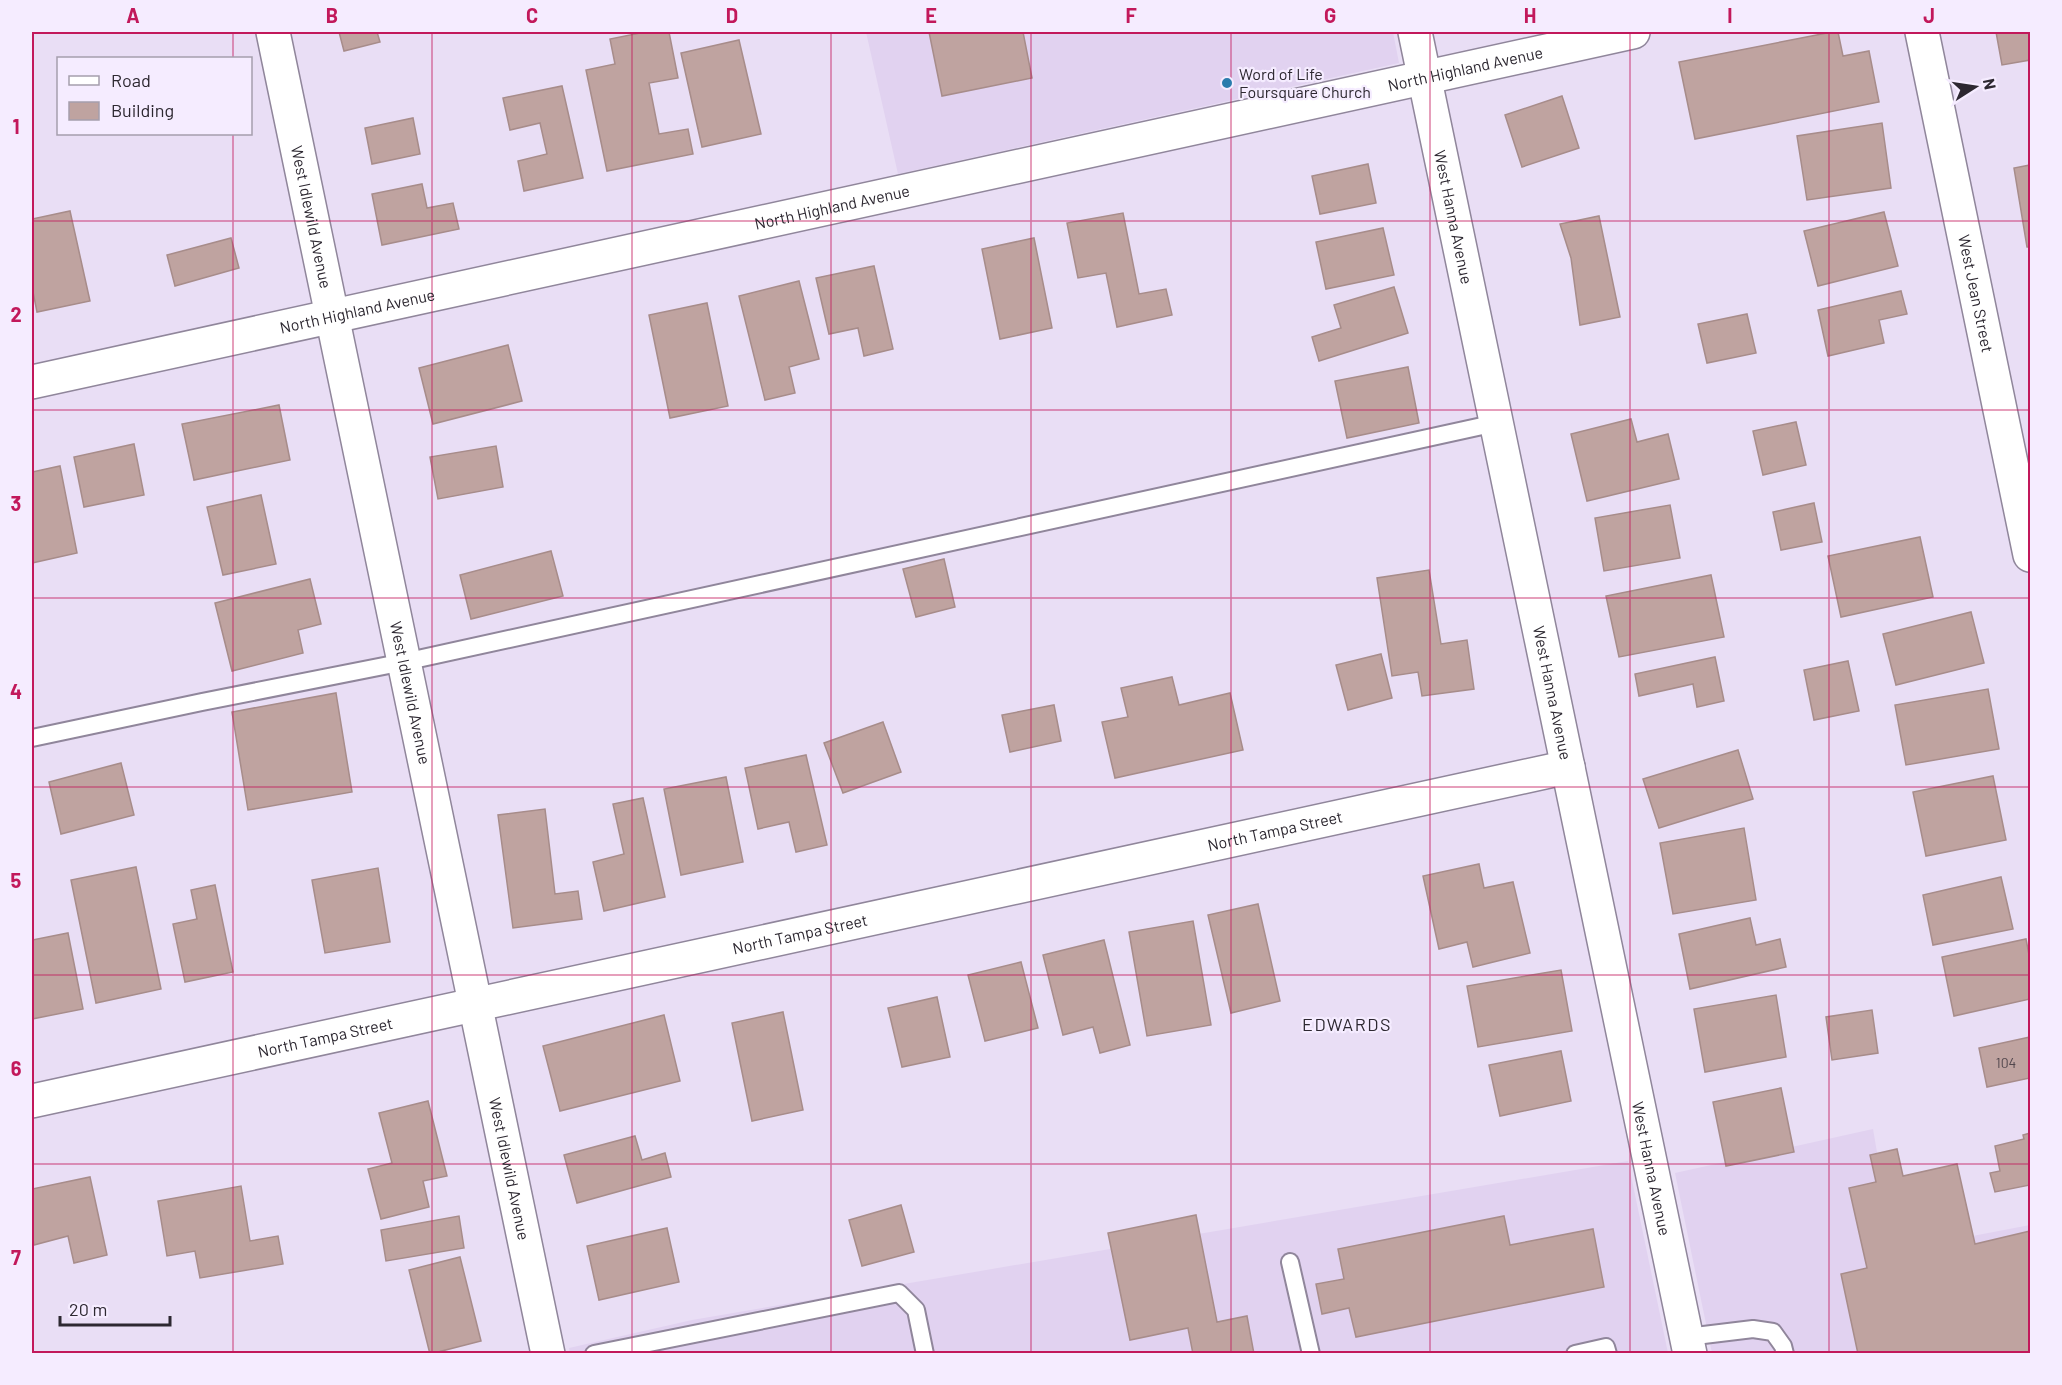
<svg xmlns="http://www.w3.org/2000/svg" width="2062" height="1385" font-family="Barlow,sans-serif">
<rect width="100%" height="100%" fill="#e9def5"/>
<g fill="#e1d2f0">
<path d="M 866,32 L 1393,32 L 1399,63 L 898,174 Z"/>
<path d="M 1873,1129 L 1894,1251 L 2030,1225 L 2030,1353 L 1712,1353 L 1675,1173 Z"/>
<path d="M 1628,1161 L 1668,1353 L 570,1354 L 569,1348 L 692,1320 Z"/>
</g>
<g fill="#bfa3a0" stroke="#a78c8a" stroke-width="1.5">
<path d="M 339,32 L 377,32 L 380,42 L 344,51 Z"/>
<path d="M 645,32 L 669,32 L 678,78 L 649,83 L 659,134 L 688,129 L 693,154 L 607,171 L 586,70 L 615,64 L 610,39 Z"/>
<path d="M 929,32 L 1023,32 L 1032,78 L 942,96 Z"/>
<path d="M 1832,32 L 1838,32 L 1843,56 L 1869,51 L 1879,102 L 1695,139 L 1679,62 Z"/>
<path d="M 1996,32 L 2030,32 L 2030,60 L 2002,65 Z"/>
<path d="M 739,40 L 761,134 L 702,147 L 681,53 Z"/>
<path d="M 562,86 L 583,178 L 524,191 L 518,161 L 547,154 L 540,123 L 510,130 L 503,98 Z"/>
<path d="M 1562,96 L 1579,148 L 1522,167 L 1505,115 Z"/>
<path d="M 413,118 L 420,154 L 372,164 L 365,128 Z"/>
<path d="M 1882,123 L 1891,188 L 1807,200 L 1797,136 Z"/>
<path d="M 1368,164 L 1376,203 L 1320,214 L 1312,176 Z"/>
<path d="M 2030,165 L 2030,247 L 2027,247 L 2014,168 Z"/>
<path d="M 422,184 L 427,208 L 453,203 L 459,229 L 382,245 L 372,194 Z"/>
<path d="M 70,211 L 90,301 L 37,312 L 32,287 L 32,219 Z"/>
<path d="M 1884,212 L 1898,266 L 1818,286 L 1804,231 Z"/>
<path d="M 1123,213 L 1139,294 L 1166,289 L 1172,315 L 1117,327 L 1106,273 L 1078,278 L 1067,223 Z"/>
<path d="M 1599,216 L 1620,317 L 1580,325 L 1571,258 L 1560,224 Z"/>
<path d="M 1383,228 L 1394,275 L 1326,289 L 1316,242 Z"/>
<path d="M 231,238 L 239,268 L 175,286 L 167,255 Z"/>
<path d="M 1034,238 L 1052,328 L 1000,339 L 982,249 Z"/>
<path d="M 874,266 L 893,349 L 864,356 L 858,328 L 829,334 L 816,278 Z"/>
<path d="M 799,281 L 819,359 L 789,367 L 795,393 L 765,400 L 739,296 Z"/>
<path d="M 1394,287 L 1408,333 L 1319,361 L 1312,337 L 1341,328 L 1334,305 Z"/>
<path d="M 1901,291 L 1907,314 L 1879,320 L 1884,343 L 1828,356 L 1818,310 Z"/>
<path d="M 707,303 L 728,406 L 670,418 L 649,315 Z"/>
<path d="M 1747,314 L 1756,353 L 1707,363 L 1698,324 Z"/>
<path d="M 508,345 L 522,401 L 433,424 L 419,368 Z"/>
<path d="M 1408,367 L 1419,423 L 1347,438 L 1335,381 Z"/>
<path d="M 279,405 L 290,460 L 194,480 L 182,424 Z"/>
<path d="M 1631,419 L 1637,442 L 1668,434 L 1679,479 L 1587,501 L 1571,434 Z"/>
<path d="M 1796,422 L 1806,465 L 1763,475 L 1753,431 Z"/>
<path d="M 134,444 L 144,495 L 84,507 L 74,457 Z"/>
<path d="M 496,446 L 503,487 L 438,499 L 430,457 Z"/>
<path d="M 60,466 L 77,553 L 32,563 L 32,472 Z"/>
<path d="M 261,495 L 276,564 L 223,575 L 207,507 Z"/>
<path d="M 1814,503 L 1822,542 L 1781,550 L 1773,512 Z"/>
<path d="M 1670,505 L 1680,558 L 1604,571 L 1595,518 Z"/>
<path d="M 1920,537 L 1933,597 L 1841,617 L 1828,556 Z"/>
<path d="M 551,551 L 563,596 L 471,619 L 460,575 Z"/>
<path d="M 944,559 L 955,607 L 916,617 L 903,569 Z"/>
<path d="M 1429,570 L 1441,644 L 1467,640 L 1474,689 L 1422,696 L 1418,672 L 1392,676 L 1377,578 Z"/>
<path d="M 1711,575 L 1724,637 L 1619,657 L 1606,596 Z"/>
<path d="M 310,579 L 321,624 L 298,630 L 303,653 L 232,671 L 215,603 Z"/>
<path d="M 1971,612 L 1984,663 L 1896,685 L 1883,634 Z"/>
<path d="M 1381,654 L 1392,698 L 1348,710 L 1336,665 Z"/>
<path d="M 1715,657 L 1724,701 L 1697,707 L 1693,684 L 1639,696 L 1635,674 Z"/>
<path d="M 1848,661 L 1859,711 L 1814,720 L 1804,670 Z"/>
<path d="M 1172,677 L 1179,705 L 1230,693 L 1243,750 L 1115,778 L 1102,722 L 1128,717 L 1121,688 Z"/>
<path d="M 1988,689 L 1999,749 L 1906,765 L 1895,705 Z"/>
<path d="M 336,693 L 352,792 L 248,810 L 232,712 Z"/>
<path d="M 1054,705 L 1061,741 L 1010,752 L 1002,715 Z"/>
<path d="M 883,722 L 901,772 L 843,793 L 824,743 Z"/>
<path d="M 1738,750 L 1753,799 L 1659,828 L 1643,779 Z"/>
<path d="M 806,755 L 827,845 L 796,852 L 789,822 L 758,829 L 745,768 Z"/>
<path d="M 121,763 L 134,815 L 61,834 L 49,782 Z"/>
<path d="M 1993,776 L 2006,840 L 1926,856 L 1913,792 Z"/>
<path d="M 726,777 L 743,862 L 681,875 L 664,789 Z"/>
<path d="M 643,798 L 665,897 L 604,911 L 593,862 L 624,854 L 613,804 Z"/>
<path d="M 545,809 L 555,894 L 578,891 L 582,919 L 513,928 L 498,815 Z"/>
<path d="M 1744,828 L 1756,900 L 1673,914 L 1660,843 Z"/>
<path d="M 1479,864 L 1484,888 L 1513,882 L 1530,953 L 1473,967 L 1467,942 L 1439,949 L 1423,876 Z"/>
<path d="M 136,867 L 161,989 L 96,1003 L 71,880 Z"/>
<path d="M 378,868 L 390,942 L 325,953 L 312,880 Z"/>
<path d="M 2001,877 L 2013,929 L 1933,945 L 1923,895 Z"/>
<path d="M 215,885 L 233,972 L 185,982 L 173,924 L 197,919 L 191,890 Z"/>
<path d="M 1258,904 L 1280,1001 L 1231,1013 L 1208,915 Z"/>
<path d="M 1750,918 L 1756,945 L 1780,939 L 1786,967 L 1690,989 L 1679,934 Z"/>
<path d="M 1193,921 L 1211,1025 L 1147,1036 L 1129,932 Z"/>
<path d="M 68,933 L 83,1009 L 32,1019 L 32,940 Z"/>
<path d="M 2026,939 L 2030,960 L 2030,999 L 1954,1016 L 1942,957 Z"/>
<path d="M 1104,940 L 1130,1045 L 1100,1053 L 1093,1027 L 1063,1035 L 1043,955 Z"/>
<path d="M 1021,962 L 1038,1028 L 985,1041 L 968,975 Z"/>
<path d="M 1561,970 L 1572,1031 L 1478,1047 L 1467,986 Z"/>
<path d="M 1776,995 L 1786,1057 L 1705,1072 L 1694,1009 Z"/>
<path d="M 937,997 L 950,1057 L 902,1067 L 888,1008 Z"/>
<path d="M 1872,1010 L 1878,1053 L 1832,1060 L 1826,1017 Z"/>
<path d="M 783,1012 L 803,1110 L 752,1121 L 732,1023 Z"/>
<path d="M 664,1015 L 680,1081 L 560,1111 L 543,1046 Z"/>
<path d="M 2030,1037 L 2030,1078 L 1987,1087 L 1979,1048 Z"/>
<path d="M 1561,1051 L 1571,1101 L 1500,1116 L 1489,1065 Z"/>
<path d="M 1781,1088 L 1794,1152 L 1726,1166 L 1713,1102 Z"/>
<path d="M 428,1101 L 447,1176 L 423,1181 L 429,1207 L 381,1219 L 368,1169 L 392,1163 L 379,1113 Z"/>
<path d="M 2030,1133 L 2030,1185 L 1995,1192 L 1990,1173 L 2000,1171 L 1995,1146 L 2024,1139 L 2023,1135 Z"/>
<path d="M 635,1136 L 642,1160 L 665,1153 L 671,1177 L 577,1203 L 564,1155 Z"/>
<path d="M 1897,1149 L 1903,1176 L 1957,1164 L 1975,1244 L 2030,1231 L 2030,1354 L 1858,1354 L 1841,1274 L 1867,1268 L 1849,1188 L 1876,1182 L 1870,1155 Z"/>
<path d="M 90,1177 L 107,1255 L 74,1263 L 68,1236 L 34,1245 L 32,1232 L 32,1189 Z"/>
<path d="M 241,1186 L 250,1241 L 278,1236 L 283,1264 L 200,1278 L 195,1251 L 167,1256 L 158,1201 Z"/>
<path d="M 901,1205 L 914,1252 L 862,1266 L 849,1220 Z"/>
<path d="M 1196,1215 L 1217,1322 L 1247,1316 L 1254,1354 L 1193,1354 L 1188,1328 L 1130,1340 L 1108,1233 Z"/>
<path d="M 459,1216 L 464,1248 L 386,1261 L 381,1230 Z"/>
<path d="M 1504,1216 L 1510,1245 L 1593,1229 L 1604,1287 L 1356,1337 L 1349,1308 L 1322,1314 L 1316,1284 L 1344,1279 L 1338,1249 Z"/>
<path d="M 667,1228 L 679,1282 L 599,1300 L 587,1246 Z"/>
<path d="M 460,1257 L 481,1341 L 430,1354 L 409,1270 Z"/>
</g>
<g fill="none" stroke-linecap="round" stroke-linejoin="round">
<defs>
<g id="lane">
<path d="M 32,738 L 202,702 L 404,662 L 1496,423"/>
<path d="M 1290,1262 L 1311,1354"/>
<path d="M 1687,1337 L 1753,1329 L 1773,1332 L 1783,1346 L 1785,1354"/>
<path d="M 594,1354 L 899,1293 L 916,1310 L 925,1354"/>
<path d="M 1575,1354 L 1606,1347 L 1608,1354"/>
</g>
<g id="street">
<path id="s1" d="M 273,32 L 548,1354"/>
<path id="s2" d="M 1415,32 L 1690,1354"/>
<path id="s3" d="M 1922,32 L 2030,555"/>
<path id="s4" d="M 32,382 L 1633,32"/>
<path id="s5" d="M 32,1101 L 1568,767"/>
</g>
</defs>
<use href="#lane" stroke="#90869b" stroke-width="20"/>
<use href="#street" stroke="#90869b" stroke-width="36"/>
<use href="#lane" stroke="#fff" stroke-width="16"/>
<use href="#street" stroke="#fff" stroke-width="33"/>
</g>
<path fill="none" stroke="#c2185b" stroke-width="1.5" stroke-opacity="0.55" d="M 233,32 L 233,58M 432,32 L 432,1354M 632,32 L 632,1354M 831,32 L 831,1354M 1031,32 L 1031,1354M 1231,32 L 1231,1354M 1430,32 L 1430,1354M 1630,32 L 1630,1354M 1829,32 L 1829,1354M 233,134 L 233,1354M 32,221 L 2030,221M 32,410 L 2030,410M 32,598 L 2030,598M 32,787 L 2030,787M 32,975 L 2030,975M 32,1164 L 2030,1164"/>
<circle fill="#2a7cad" stroke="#f5ecff" stroke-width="2" cx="1227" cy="83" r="6"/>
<g text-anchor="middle" stroke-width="4.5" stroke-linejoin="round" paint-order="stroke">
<g font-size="14" fill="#52474d">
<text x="2006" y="1068">104</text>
</g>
<g font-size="16" fill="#2d2831" stroke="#f5ecff">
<text dy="6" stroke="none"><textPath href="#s4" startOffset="1467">North Highland Avenue</textPath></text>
<text dy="6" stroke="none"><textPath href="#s4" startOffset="819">North Highland Avenue</textPath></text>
<text dy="6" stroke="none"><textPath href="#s1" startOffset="189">West Idlewild Avenue</textPath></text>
<text dy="6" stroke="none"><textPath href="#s2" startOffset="189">West Hanna Avenue</textPath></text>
<text dy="6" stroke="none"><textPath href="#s3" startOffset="267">West Jean Street</textPath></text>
<text dy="6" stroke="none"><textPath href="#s4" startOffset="333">North Highland Avenue</textPath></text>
<text dy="6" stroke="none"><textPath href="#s1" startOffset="675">West Idlewild Avenue</textPath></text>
<text dy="6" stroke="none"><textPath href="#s2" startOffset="675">West Hanna Avenue</textPath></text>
<text dy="6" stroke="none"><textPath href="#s5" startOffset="1272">North Tampa Street</textPath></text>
<text dy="6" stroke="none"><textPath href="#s5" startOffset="786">North Tampa Street</textPath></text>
<text dy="6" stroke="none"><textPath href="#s5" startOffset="300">North Tampa Street</textPath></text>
<text dy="6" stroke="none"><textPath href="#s1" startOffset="1161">West Idlewild Avenue</textPath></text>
<text dy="6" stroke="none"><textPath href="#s2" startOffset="1161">West Hanna Avenue</textPath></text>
</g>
<g font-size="16" fill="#2d2831" stroke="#f5ecff" text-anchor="start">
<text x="1239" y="80">Word of Life<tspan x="1239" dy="18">Foursquare Church</tspan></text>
</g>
<g font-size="18" letter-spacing="1.5" fill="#2d2831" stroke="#f5ecff">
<text x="1347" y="1031">EDWARDS</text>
</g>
</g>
<rect width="2062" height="1385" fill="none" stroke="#f5ecff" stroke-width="66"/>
<rect x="57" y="57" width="195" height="78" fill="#f5ecff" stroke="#a59ead" stroke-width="1.5"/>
<rect x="69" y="76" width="30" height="9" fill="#ffffff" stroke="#a59ead" stroke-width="1.5"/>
<text x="111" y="87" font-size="18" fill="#2d2831">Road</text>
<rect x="69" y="102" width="30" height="18" fill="#bfa3a0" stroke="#a59ead" stroke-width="1.5"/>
<text x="111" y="117" font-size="18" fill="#2d2831">Building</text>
<g transform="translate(1975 87) rotate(78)" stroke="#f5ecff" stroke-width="4.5" paint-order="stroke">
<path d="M0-4.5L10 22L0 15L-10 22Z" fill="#2d2831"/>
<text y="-9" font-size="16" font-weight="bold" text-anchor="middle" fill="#2d2831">N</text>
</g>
<path d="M60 1316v9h110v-9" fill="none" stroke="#2d2831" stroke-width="3"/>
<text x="69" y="1316" font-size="18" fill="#2d2831" stroke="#f5ecff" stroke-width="4.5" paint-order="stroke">20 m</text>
<rect x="33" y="33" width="1996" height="1319" fill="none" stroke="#c2185b" stroke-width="2"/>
<g font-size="20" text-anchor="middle" font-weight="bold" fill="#c2185b">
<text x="133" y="23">A</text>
<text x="332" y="23">B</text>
<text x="532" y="23">C</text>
<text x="732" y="23">D</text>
<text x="931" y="23">E</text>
<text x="1131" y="23">F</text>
<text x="1330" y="23">G</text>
<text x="1530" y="23">H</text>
<text x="1730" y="23">I</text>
<text x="1929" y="23">J</text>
<text x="16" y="134">1</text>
<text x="16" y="322">2</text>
<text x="16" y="511">3</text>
<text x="16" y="699">4</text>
<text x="16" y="888">5</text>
<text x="16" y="1076">6</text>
<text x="16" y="1265">7</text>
</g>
</svg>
